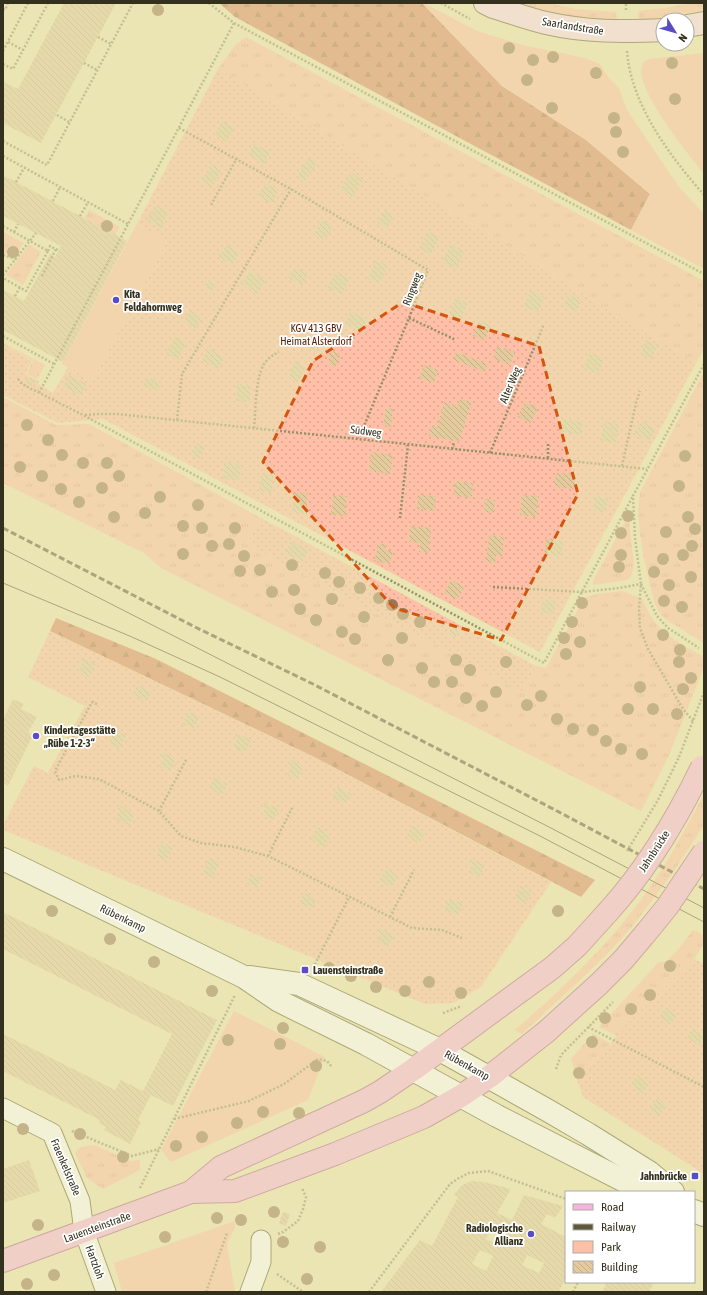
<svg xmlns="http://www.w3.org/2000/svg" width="707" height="1295" font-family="'Asap Condensed',sans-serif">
<defs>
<pattern id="grass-tufts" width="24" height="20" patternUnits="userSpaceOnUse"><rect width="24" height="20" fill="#ffc0a7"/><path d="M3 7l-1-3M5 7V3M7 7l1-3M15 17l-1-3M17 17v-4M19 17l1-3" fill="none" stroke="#dba58f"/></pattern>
<pattern id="forest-firs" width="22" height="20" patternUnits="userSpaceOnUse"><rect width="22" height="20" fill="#d98766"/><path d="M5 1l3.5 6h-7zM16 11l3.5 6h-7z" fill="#b16f53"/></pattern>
<pattern id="garden-dots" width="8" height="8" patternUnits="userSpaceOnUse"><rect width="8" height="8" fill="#ffc0a7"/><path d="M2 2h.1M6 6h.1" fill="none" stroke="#dba58f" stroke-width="1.8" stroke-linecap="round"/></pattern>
<pattern id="building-back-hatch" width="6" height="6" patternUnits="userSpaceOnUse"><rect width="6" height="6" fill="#e3cb9e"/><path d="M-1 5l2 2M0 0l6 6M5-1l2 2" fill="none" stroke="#c3af88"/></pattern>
</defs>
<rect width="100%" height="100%" fill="#eae5b3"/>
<g fill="url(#grass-tufts)">
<path d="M 519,3 L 548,3 L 576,9 L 616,12 L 617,21 L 575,17 L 551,13 Z"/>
<path d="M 692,3 L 704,3 L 704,10 L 668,17 L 639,21 L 638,11 L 665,8 Z"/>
<path d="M 246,37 L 704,281 L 704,349 L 696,363 L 218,69 L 236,44 Z"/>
<path d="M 89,210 L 120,227 L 115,235 L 85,218 Z"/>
<path d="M 3,232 L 24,243 L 14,256 L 3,252 Z"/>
<path d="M 29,245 L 41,252 L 23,285 L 6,275 Z"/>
<path d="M 3,343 L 45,365 L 37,379 L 26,374 L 33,361 L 3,345 Z"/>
<path d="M 704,372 L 704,643 L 665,619 L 659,612 L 654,601 L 644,559 L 640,534 L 638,513 L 640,492 Z"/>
<path d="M 3,397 L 56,425 L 89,424 L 261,518 L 247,544 L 522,692 L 536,666 L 546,668 L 584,598 L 597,594 L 622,591 L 643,599 C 654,632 676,641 704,657 L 704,667 L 670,753 L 641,811 L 161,568 L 144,553 L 3,483 Z"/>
<path d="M 627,518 L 629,520 L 634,566 L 631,577 L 627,580 L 594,585 L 593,584 L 593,581 Z"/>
<path d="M 704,794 L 704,825 L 672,874 L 632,927 L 607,954 L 577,983 L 522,1034 L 515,1030 C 566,986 616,938 654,881 C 673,854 688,823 704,794 Z"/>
<path d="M 693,930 L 704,935 L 704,943 L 694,959 L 632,1019 L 617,1036 L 599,1027 L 659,962 L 665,962 L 676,952 Z"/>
<path d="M 593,1034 L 610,1043 L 577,1080 L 571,1059 Z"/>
<path d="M 94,1145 L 131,1161 L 140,1160 L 140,1170 L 103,1189 L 87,1178 L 75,1153 L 80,1147 Z"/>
</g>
<g fill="url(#forest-firs)">
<path d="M 219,3 L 422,3 L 502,86 L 586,140 L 650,194 L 631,230 L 235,17 Z"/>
<path d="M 56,618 L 156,659 L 595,880 L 581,897 L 314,757 L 50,631 Z"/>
</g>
<g fill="#ffc0a7">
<path d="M 422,3 L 424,3 L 477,31 L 490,35 L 523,45 L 585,58 L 600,64 L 609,78 L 619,88 L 627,110 L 679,187 L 704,214 L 704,269 L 631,230 L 650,194 L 586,140 L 502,86 Z"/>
<path d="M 704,53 L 704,174 C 690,156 633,87 642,65 C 643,62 646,60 649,59 Z"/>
<path d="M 137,224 L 167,241 L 93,380 L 62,364 Z"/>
<path d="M 234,1011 L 325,1057 L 308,1100 L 171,1162 L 161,1150 Z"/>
<path d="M 235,1221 L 235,1228 L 227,1244 L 235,1292 L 122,1292 L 114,1263 Z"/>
</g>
<g fill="url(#garden-dots)">
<path d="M 218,69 L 696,363 L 540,652 L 103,419 L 58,423 L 3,395 L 3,345 L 32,361 L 25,374 L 39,381 L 38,384 L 53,393 L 68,367 L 93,380 L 167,241 L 137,224 Z"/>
<path d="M 261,518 L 536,666 L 522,692 L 247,544 Z"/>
<path d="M 50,631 L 314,757 L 551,882 L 481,987 L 454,1003 L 425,1004 L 3,830 L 3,825 L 34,766 L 48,773 L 85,706 L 28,677 Z"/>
<path d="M 694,959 L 704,964 L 704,1174 L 583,1097 L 577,1080 L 632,1019 Z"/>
</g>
<g fill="url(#building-back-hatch)" fill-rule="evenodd">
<path d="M 64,3 L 116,3 L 41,143 L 3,123 L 3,82 L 18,89 Z"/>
<path d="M 222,121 L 235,128 L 227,142 L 214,135 Z"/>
<path d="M 254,143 L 271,152 L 264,164 L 248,155 Z"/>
<path d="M 308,157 L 317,163 L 305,182 L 296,177 Z"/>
<path d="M 211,164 L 222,170 L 212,188 L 201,182 Z"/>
<path d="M 351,172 L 363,180 L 352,197 L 340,189 Z"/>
<path d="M 3,175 L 127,241 L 63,362 L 3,330 L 3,290 L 24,301 L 50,254 L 55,257 L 61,246 L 3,216 Z"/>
<path d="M 265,183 L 279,190 L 272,204 L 258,197 Z"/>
<path d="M 155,205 L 169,212 L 161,228 L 147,220 Z"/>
<path d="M 385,210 L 395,217 L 387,229 L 377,222 Z"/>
<path d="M 321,220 L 333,226 L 325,240 L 314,234 Z"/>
<path d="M 428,231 L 440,237 L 431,255 L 419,248 Z"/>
<path d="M 227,244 L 240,253 L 232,265 L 217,256 L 220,251 L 222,252 Z"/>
<path d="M 450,244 L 465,251 L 457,269 L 442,262 Z"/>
<path d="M 376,260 L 388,266 L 379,284 L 367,278 Z"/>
<path d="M 295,267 L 308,275 L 302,286 L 288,278 Z"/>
<path d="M 250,271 L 266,281 L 258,294 L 241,284 Z"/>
<path d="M 336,271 L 350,278 L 342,295 L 327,288 Z"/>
<path d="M 209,280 L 216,285 L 211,292 L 204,287 Z"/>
<path d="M 531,290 L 545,298 L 538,313 L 523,306 Z"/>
<path d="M 569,294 L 582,301 L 575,312 L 563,305 Z"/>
<path d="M 455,298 L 468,303 L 460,321 L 448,315 Z"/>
<path d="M 191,309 L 203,318 L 195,329 L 183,321 Z"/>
<path d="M 350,311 L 367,318 L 362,331 L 345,324 Z"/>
<path d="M 479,320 L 491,325 L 485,340 L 473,336 Z"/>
<path d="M 175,337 L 187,343 L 178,360 L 166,354 Z"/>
<path d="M 302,338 L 319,344 L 317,351 L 300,345 Z"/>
<path d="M 646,340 L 658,345 L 652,360 L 640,355 Z"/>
<path d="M 497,346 L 515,352 L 510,365 L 493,359 Z"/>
<path d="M 209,348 L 225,358 L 217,370 L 202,360 Z"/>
<path d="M 333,351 L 341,355 L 335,367 L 327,362 Z"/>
<path d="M 456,352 L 488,364 L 485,372 L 454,360 Z"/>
<path d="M 590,352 L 604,359 L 598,374 L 583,368 Z"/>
<path d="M 295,361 L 306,367 L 299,382 L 288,377 Z"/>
<path d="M 424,365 L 438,370 L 434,383 L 419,378 Z"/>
<path d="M 69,375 L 87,384 L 81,396 L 63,387 Z"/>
<path d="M 28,377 L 36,381 L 32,386 L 25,383 Z"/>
<path d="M 146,377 L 161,382 L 158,391 L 143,386 Z"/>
<path d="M 237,384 L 251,385 L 250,402 L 236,401 Z"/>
<path d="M 460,399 L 472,402 L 459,442 L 429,436 L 432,425 L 437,427 L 444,402 L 458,406 Z"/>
<path d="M 525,402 L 538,408 L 531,423 L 518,417 Z"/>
<path d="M 386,408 L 393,409 L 391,427 L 383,425 Z"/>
<path d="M 562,419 L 583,422 L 582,435 L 560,432 Z"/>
<path d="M 605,421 L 620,425 L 615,444 L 600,440 Z"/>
<path d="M 642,421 L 656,429 L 649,442 L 634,433 Z"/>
<path d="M 196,443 L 206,447 L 199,459 L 190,454 Z"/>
<path d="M 371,452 L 393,455 L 390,474 L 369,471 Z"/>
<path d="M 224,462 L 241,464 L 239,481 L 223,479 Z"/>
<path d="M 261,473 L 274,474 L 272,493 L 259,491 Z"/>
<path d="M 556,473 L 576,474 L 574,489 L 555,487 Z"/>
<path d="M 455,481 L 473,483 L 472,498 L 454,496 Z"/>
<path d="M 294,492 L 308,493 L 306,514 L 292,512 Z"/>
<path d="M 333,495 L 347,496 L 345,516 L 331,515 Z"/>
<path d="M 418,495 L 436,496 L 435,511 L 417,509 Z"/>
<path d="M 522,495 L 539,496 L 536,517 L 520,515 Z"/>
<path d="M 595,496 L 608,498 L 606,513 L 594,511 Z"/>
<path d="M 485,499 L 495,500 L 494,513 L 484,512 Z"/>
<path d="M 410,526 L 431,528 L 429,553 L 419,552 L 420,543 L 409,542 Z"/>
<path d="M 489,535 L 504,537 L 502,556 L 496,556 L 495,563 L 486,562 Z"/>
<path d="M 546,538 L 563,541 L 561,557 L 544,554 Z"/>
<path d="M 291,541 L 309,550 L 303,562 L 285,553 Z"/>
<path d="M 379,543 L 386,545 L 385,550 L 393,551 L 390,564 L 374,561 Z"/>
<path d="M 451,580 L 465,587 L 457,600 L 444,593 Z"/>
<path d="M 543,599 L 556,601 L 554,614 L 541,613 Z"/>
<path d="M 452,625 L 460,630 L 455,637 L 448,633 Z"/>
<path d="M 82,657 L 96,664 L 90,677 L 78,672 L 82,663 L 80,662 Z"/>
<path d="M 137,685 L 152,692 L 147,702 L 132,695 Z"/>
<path d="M 13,699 L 24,704 L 21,709 L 37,717 L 28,732 L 33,735 L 8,786 L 3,783 L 3,720 Z"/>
<path d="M 189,712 L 200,717 L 193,729 L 182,724 Z"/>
<path d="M 115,730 L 126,736 L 119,749 L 108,743 Z"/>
<path d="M 236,732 L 251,740 L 245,753 L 233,747 L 237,739 L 234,737 Z"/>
<path d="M 161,751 L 176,759 L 170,772 L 159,766 L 163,758 L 159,756 Z"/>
<path d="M 290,759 L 304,767 L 297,780 L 287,774 L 291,766 L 287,764 Z"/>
<path d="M 214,777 L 228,784 L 222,795 L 208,788 Z"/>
<path d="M 338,787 L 352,794 L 346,804 L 332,797 Z"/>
<path d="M 264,802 L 279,809 L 273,820 L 262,814 L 265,808 L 262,806 Z"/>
<path d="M 120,805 L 135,814 L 128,826 L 116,819 L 120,811 L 117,810 Z"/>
<path d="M 412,825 L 425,833 L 419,844 L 406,836 Z"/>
<path d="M 318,827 L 331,836 L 324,848 L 310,839 Z"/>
<path d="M 162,842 L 173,848 L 166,861 L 156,856 Z"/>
<path d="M 209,857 L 220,862 L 213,878 L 203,873 Z"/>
<path d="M 471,858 L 485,865 L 479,878 L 468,872 L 472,864 L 469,862 Z"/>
<path d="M 387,868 L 399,876 L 391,888 L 379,880 Z"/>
<path d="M 251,873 L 262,878 L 257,888 L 247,884 Z"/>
<path d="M 521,885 L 532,891 L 526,904 L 514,898 Z"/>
<path d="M 304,893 L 317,899 L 312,909 L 299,903 Z"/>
<path d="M 450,898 L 464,905 L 458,916 L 444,909 Z"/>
<path d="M 3,912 L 217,1020 L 173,1106 L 151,1095 L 138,1120 L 141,1122 L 130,1144 L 104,1130 L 106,1127 L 99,1123 L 100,1120 L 3,1071 L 3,1034 L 115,1090 L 121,1080 L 143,1091 L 172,1034 L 3,949 Z"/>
<path d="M 380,928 L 394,936 L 388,948 L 377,942 L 381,933 L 378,932 Z"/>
<path d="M 666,1007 L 677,1016 L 670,1025 L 659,1017 Z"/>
<path d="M 693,1028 L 704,1035 L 704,1039 L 699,1046 L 687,1037 Z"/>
<path d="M 637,1075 L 649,1084 L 643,1094 L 630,1085 Z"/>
<path d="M 657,1099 L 667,1106 L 659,1117 L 649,1110 Z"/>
<path d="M 29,1160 L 40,1191 L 3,1203 L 3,1169 Z"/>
<path d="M 472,1181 L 484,1182 L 511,1189 L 497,1213 L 512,1220 L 524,1195 L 563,1206 L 555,1218 L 547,1214 L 541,1224 L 566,1237 L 566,1277 L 559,1292 L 381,1292 L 420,1240 L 432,1246 L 458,1197 L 454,1195 L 462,1185 ZM 494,1223 L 506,1230 L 498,1245 L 486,1239 ZM 480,1250 L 493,1256 L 486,1271 L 472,1264 ZM 527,1255 L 544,1263 L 539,1273 L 522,1265 Z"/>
<path d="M 283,1212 L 290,1214 L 286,1226 L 279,1223 Z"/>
<path d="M 601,1282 L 650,1282 L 653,1284 L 649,1292 L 602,1292 L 606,1284 Z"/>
</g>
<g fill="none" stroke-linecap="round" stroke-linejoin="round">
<defs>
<g id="minor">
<path d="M 3,1108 L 52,1133 L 80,1201 L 84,1231 L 106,1292"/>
<path d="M 250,1292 L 261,1262 L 261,1240"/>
</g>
<g id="tertiary">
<path d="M 3,859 L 244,977 L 279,1001 L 366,1044 L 497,1116 L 646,1192"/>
<path d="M 249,977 L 299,984 L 440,1050 L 547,1110 L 588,1134 L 649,1172 L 673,1192"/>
<path d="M 694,1211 L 704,1215"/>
</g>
<g id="secondary">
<path d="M 485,3 L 493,7 C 510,12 528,19 546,23 C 586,32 622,32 663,30"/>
<path d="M 687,26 L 704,23"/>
</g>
<g id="primary">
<path d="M 191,1192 L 221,1167 L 364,1101 L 380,1092 L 414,1069 L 552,968 L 577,946 L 607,913"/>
<path d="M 3,1261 L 191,1192 L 235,1191 L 335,1154 L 424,1117 L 461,1096 L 489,1077 L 546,1032 L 599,984 L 623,960 L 645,934"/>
</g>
</defs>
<use href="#minor" stroke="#645f32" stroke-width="21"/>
<use href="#tertiary" stroke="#645f32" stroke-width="24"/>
<use href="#secondary" stroke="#645f32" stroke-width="24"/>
<use href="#primary" stroke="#ae648c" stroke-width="24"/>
<g stroke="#95916d" stroke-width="2.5" stroke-dasharray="2 2" stroke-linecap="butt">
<path d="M 209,3 L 234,23 L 704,274"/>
<path d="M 441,3 L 470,19"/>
<path d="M 3,9 L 5,10 L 8,3"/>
<path d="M 626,10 L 626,3"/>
<path d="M 98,37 L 111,44"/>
<path d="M 8,42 L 23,50"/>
<path d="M 3,51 L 28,3"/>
<path d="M 627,51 C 631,105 670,156 704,195"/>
<path d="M 84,63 L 97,70"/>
<path d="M 3,64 L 13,69 L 48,3"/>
<path d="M 57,115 L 69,122"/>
<path d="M 179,128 L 291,189 L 428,270 L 409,318 L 359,438"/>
<path d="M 3,141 L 47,165 L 133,3"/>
<path d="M 3,156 L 128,224"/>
<path d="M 16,182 L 24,168"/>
<path d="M 53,201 L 60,187"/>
<path d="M 211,205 L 237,158"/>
<path d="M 80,216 L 88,202"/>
<path d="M 3,226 L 48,251 L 26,291 L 3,278"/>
<path d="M 14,232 L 18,224"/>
<path d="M 48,251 L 50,246 L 59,251"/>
<path d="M 3,255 L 16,259"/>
<path d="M 3,275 L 36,233"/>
<path d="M 42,276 L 56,249"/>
<path d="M 15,296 L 20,287"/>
<path d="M 409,318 L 456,340"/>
<path d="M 3,336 L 54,364"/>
<path d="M 18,379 L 22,384 L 83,415 L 544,663 L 633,496"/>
<path d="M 39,393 L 234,23"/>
<path d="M 85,415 L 98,414 L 117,414 L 647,469"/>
<path d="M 177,420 L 182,374 L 291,189"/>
<path d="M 254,428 C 256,410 255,379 264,364 C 268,358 273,355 279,352"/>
<path d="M 452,449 L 454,442"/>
<path d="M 490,453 L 544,324"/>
<path d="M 548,458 L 548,442"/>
<path d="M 622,466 L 636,403 L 640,391"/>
<path d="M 400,518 L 408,445"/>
<path d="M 641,584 L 657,616 L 668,628 L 699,648"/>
<path d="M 493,587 L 582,592 L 619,588 L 641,584"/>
<path d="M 97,704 L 92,702 L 55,771 L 59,780 L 75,776 L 99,779 L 159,811 L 181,836 L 201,843 L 234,847 L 268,856 L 412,928 L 442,930 L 462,938"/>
<path d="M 693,721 L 683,709 L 648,649 L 640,628 L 639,609 L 641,584 L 635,538 L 633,496 L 704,364"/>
<path d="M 679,757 L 704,692"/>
<path d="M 159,811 L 187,758"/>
<path d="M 268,856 L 293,806"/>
<path d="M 390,917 L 414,870"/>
<path d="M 313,968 L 349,897"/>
<path d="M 443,1013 L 462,1006"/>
<path d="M 588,1027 L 704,1087"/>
<path d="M 556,1069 L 561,1055 L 613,1002"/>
<path d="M 174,1119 L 249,1101 L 284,1084 L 318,1059 L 327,1061 L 332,1067"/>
<path d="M 72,1131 L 132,1156 L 159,1149"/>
<path d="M 140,1188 L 235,995"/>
<path d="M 278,1234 L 283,1232 L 298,1221 L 303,1209 L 306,1197 L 302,1188"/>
<path d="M 277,1274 L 303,1292"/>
<path d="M 206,1292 L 227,1233"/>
<path d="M 369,1292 L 450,1184 L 459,1178 L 469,1173 L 488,1171 L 566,1199"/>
<path d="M 573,1292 L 578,1282"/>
</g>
<use href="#minor" stroke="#fff" stroke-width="19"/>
<use href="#tertiary" stroke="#fff" stroke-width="22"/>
<use href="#secondary" stroke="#fbd9ee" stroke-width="22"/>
<use href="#primary" stroke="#f7b3de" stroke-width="22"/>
<g stroke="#5c583e" stroke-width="1">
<path d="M 3,549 L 549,827 L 704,908"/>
<path d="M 3,583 L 132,637 L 220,677 L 540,836 L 704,922"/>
</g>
<path stroke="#5c583e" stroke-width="3" stroke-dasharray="6 3" stroke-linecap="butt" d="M 3,528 L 195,627 L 313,684 L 557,811 L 704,889"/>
<defs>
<g id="primary-bridge">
<path d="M 607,913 C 647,869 677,819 702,767"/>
<path d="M 645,934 L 667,907 L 704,852"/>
</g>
</defs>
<use href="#primary-bridge" stroke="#ae648c" stroke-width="24" stroke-linecap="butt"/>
<path stroke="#95916d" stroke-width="2.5" stroke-dasharray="2 2" stroke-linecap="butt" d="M 627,851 L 658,800 L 679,757"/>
<use href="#primary-bridge" stroke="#f7b3de" stroke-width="22"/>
</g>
<g fill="#977854">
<circle cx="158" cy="10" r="6"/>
<circle cx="509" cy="48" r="6"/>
<circle cx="553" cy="57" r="6"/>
<circle cx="533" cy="60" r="6"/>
<circle cx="672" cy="63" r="6"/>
<circle cx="596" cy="73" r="6"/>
<circle cx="527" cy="80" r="6"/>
<circle cx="675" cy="99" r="6"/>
<circle cx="552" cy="108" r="6"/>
<circle cx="614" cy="118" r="6"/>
<circle cx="616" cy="132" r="6"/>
<circle cx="623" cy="152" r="6"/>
<circle cx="107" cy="226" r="6"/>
<circle cx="13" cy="252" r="6"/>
<circle cx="27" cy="425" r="6"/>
<circle cx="48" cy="440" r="6"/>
<circle cx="62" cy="455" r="6"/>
<circle cx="685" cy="456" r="6"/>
<circle cx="83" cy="463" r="6"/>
<circle cx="107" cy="463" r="6"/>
<circle cx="20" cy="467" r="6"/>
<circle cx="42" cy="476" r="6"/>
<circle cx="119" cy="476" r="6"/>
<circle cx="679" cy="486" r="6"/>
<circle cx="102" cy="488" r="6"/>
<circle cx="61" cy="489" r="6"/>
<circle cx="160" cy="497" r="6"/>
<circle cx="79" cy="502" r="6"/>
<circle cx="198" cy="505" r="6"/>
<circle cx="145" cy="513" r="6"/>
<circle cx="628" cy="516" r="6"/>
<circle cx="114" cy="517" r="6"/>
<circle cx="688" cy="517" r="6"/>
<circle cx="183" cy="526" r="6"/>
<circle cx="202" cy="528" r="6"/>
<circle cx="235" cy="528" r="6"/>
<circle cx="695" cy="529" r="6"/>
<circle cx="666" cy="532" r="6"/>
<circle cx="621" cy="533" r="6"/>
<circle cx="229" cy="544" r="6"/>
<circle cx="212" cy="546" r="6"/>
<circle cx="692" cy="546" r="6"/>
<circle cx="183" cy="554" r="6"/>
<circle cx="621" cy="555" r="6"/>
<circle cx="683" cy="555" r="6"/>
<circle cx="244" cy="556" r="6"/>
<circle cx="663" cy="559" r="6"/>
<circle cx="292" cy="565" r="6"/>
<circle cx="619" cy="567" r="6"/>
<circle cx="260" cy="570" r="6"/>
<circle cx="240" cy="571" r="6"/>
<circle cx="654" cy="572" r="6"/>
<circle cx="325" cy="573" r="6"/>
<circle cx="691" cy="577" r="6"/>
<circle cx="339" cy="582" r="6"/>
<circle cx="669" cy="585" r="6"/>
<circle cx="360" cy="588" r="6"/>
<circle cx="294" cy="590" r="6"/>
<circle cx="272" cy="592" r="6"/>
<circle cx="379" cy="598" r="6"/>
<circle cx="332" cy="599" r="6"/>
<circle cx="664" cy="601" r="6"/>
<circle cx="582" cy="603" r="6"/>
<circle cx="392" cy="605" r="6"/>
<circle cx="682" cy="607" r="6"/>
<circle cx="300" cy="609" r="6"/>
<circle cx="403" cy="614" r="6"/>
<circle cx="364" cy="617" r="6"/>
<circle cx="316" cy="620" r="6"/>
<circle cx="420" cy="622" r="6"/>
<circle cx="572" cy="622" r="6"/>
<circle cx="342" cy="632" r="6"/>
<circle cx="663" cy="635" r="6"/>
<circle cx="402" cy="638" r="6"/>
<circle cx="564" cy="638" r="6"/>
<circle cx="355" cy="639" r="6"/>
<circle cx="580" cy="642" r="6"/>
<circle cx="680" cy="650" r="6"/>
<circle cx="566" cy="654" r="6"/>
<circle cx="388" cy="660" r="6"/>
<circle cx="456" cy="660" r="6"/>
<circle cx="506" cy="662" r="6"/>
<circle cx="679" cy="662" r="6"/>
<circle cx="422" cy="668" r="6"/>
<circle cx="470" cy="670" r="6"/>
<circle cx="691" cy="678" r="6"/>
<circle cx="434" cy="682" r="6"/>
<circle cx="452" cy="682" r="6"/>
<circle cx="640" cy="687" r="6"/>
<circle cx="683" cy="689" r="6"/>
<circle cx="496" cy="692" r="6"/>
<circle cx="541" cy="696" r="6"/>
<circle cx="466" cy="698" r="6"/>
<circle cx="527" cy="705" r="6"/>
<circle cx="482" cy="706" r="6"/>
<circle cx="628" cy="709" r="6"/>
<circle cx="653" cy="709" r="6"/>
<circle cx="677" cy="714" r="6"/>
<circle cx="557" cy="719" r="6"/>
<circle cx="573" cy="729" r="6"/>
<circle cx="593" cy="730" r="6"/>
<circle cx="606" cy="741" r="6"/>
<circle cx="621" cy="749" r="6"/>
<circle cx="642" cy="754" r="6"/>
<circle cx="52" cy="911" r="6"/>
<circle cx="558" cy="911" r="6"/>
<circle cx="110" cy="939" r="6"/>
<circle cx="154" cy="962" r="6"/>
<circle cx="670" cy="966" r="6"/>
<circle cx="329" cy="968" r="6"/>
<circle cx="351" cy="976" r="6"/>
<circle cx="429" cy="982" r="6"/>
<circle cx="376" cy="987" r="6"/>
<circle cx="212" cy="991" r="6"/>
<circle cx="405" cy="991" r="6"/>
<circle cx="461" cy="993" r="6"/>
<circle cx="650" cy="995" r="6"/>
<circle cx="631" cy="1009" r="6"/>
<circle cx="605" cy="1018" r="6"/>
<circle cx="283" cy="1028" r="6"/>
<circle cx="228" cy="1040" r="6"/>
<circle cx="592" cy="1042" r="6"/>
<circle cx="280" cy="1044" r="6"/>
<circle cx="316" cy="1066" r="6"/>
<circle cx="579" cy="1073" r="6"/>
<circle cx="263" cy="1112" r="6"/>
<circle cx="299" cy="1113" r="6"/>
<circle cx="237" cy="1123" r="6"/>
<circle cx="23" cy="1129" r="6"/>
<circle cx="80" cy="1134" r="6"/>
<circle cx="202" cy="1137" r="6"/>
<circle cx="176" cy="1146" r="6"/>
<circle cx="123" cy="1157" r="6"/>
<circle cx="274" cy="1212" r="6"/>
<circle cx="217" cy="1218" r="6"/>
<circle cx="241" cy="1220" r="6"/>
<circle cx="38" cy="1225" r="6"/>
<circle cx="165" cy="1237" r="6"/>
<circle cx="283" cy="1242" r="6"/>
<circle cx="320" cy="1247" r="6"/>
<circle cx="54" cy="1275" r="6"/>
<circle cx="307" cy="1279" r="6"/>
<circle cx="27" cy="1284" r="6"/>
</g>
<path d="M0 0H707V1295H0ZM 403,302 L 539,346 L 578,494 L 501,640 L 394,608 L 263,462 L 313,361 Z" fill="#eae5b3" fill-opacity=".55" fill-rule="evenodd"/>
<path fill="none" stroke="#d6550e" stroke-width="3" stroke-dasharray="8 5" stroke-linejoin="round" d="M 403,302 L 539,346 L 578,494 L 501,640 L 394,608 L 263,462 L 313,361 Z"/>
<g fill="#594cc4" stroke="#fff" stroke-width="1.5">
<circle cx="116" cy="300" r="4"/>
<circle cx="36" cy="736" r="4"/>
<rect x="301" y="966" width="8" height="8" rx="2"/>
<rect x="691" y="1172" width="8" height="8" rx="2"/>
<circle cx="531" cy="1234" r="4"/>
</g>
<g text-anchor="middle" stroke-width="3.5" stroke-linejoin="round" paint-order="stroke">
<g font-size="11" fill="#33301d" stroke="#fff">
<text transform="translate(573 26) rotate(9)" y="4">Saarlandstraße</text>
<text transform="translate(412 289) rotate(-69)" y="4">Ringweg</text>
<text transform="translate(510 385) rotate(-67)" y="4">Alter Weg</text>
<text transform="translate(366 431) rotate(7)" y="4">Südweg</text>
<text transform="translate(654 851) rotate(-57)" y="4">Jahnbrücke</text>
<text transform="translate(123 918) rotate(26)" y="4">Rübenkamp</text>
<text transform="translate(467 1065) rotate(29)" y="4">Rübenkamp</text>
<text transform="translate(66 1167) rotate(67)" y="4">Fraenkelstraße</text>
<text transform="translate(97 1227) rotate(-20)" y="4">Lauensteinstraße</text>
<text transform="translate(95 1262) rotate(70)" y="4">Hartzloh</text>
</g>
<g font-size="11" font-weight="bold" fill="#33301d" stroke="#fff" text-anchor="start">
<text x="124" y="298">Kita<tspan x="124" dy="13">Feldahornweg</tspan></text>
<text x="44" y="734">Kindertagesstätte<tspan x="44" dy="13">„Rübe 1-2-3“</tspan></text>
<text x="313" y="974">Lauensteinstraße</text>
<text x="687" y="1180" text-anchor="end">Jahnbrücke</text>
<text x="523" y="1232" text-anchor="end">Radiologische<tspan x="523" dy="13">Allianz</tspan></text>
</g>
<g font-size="11" fill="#531f06" stroke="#fff">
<text x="316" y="332">KGV 413 GBV<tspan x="316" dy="13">Heimat Alsterdorf</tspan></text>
</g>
</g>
<rect width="707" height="1295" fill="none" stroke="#33301d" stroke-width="8"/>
<rect x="565" y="1191" width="130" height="92" fill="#ffffff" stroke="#adaca5"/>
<rect x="573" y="1204" width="20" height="6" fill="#f7b3de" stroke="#adaca5"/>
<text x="601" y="1211" font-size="12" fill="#33301d">Road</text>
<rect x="573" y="1224" width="20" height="6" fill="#5c583e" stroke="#adaca5"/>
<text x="601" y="1231" font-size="12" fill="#33301d">Railway</text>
<rect x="573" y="1241" width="20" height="12" fill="#ffc0a7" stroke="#adaca5"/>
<text x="601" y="1251" font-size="12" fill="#33301d">Park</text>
<rect x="573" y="1261" width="20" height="12" fill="url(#building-back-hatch)" stroke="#adaca5"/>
<text x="601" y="1271" font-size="12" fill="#33301d">Building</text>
<g transform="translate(675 32) rotate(127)"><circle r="19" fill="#ffffff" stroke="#adaca5"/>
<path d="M0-3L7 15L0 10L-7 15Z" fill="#594cc4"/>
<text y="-6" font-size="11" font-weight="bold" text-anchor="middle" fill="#33301d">N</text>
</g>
</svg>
